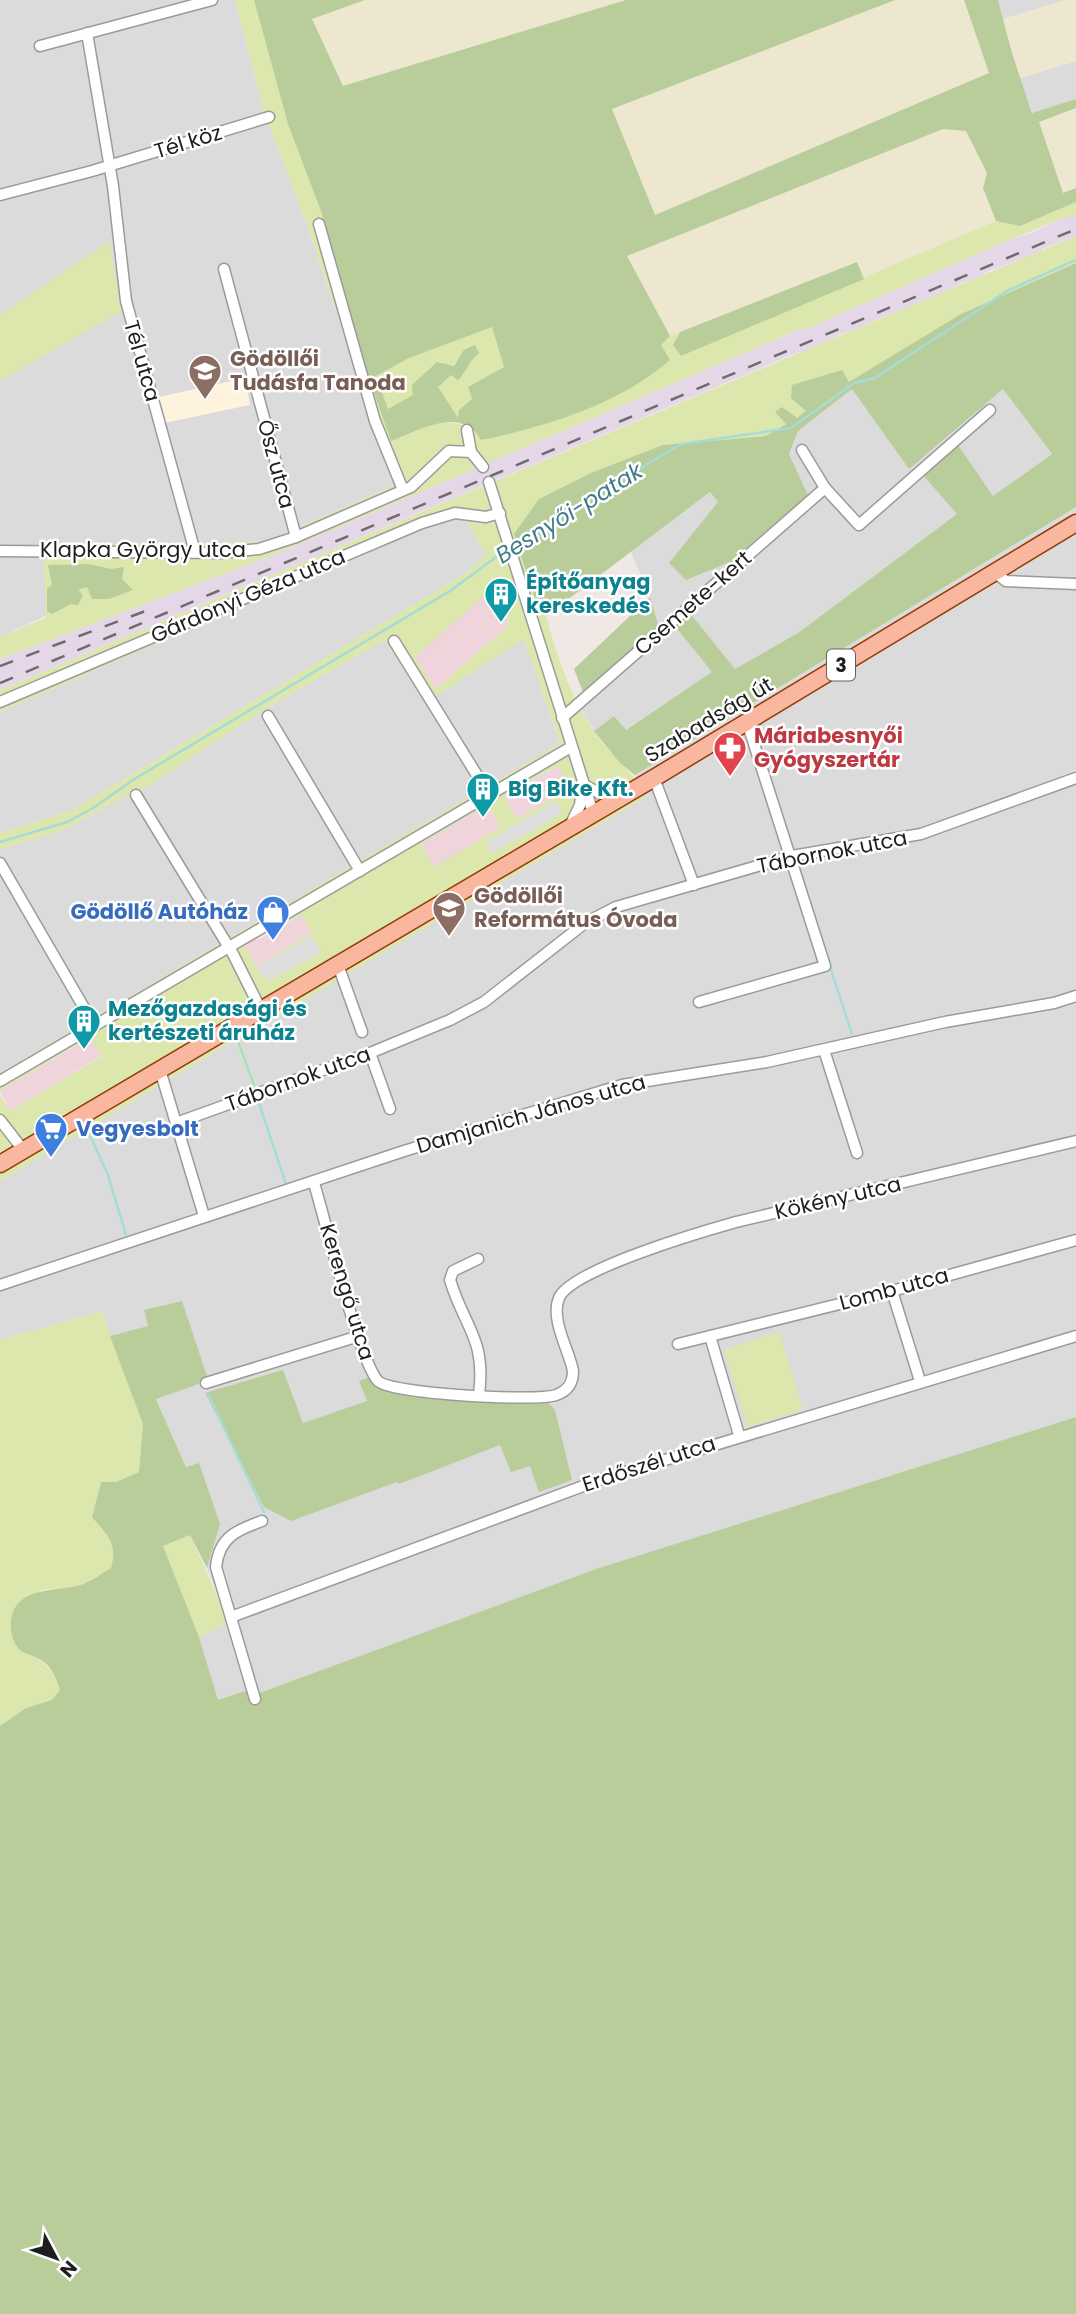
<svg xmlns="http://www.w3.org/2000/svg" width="1076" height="2314" font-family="Poppins,sans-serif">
<rect width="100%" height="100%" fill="#efe8e4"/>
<g fill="#dcdbdb">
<path d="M 0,0 L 235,0 L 264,112 L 303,214 L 395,485 L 267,541 L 201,544 L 0,637 Z"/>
<path d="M 998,0 L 1066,0 L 1003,19 Z"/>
<path d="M 1076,61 L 1076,99 L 1033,114 L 1020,78 Z"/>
<path d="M 852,389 L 1003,389 L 1052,454 L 993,496 L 958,446 L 958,514 L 798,633 L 735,669 L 690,613 L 676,627 L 713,672 L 625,730 L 614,716 L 594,731 L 575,698 L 658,628 L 650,597 L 631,552 L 710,492 L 718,502 L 808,495 L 789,454 L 798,431 Z"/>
<path d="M 1076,507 L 1076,1417 L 596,1569 L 262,1692 L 245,1691 L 218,1701 L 199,1637 L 229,1623 L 207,1568 L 220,1524 L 198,1464 L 186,1467 L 156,1398 L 196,1385 L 144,1309 L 148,1326 L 110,1336 L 102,1311 L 0,1340 L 0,1181 L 235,1040 L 253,1090 L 257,1088 L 239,1038 L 647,796 L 635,775 Z"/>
<path d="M 463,515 L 486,554 L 466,573 L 71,811 L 0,833 L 0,712 L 408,533 Z"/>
<path d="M 524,638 L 560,744 L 0,1073 L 0,849 L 66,829 L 127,795 L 129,798 L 266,708 L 385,640 L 425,703 Z"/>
</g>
<g fill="#efd4db">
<path d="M 492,588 L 509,625 L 436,689 L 414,657 Z"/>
<path d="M 559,766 L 572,789 L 517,819 L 504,796 Z"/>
<path d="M 487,804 L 501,827 L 434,868 L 420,844 Z"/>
<path d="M 301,915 L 312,933 L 256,966 L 244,944 L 256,937 L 258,940 Z"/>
<path d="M 92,1036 L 101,1056 L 10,1111 L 0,1091 Z"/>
</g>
<path fill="#e6d7e8" d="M 1068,215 L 1076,215 L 1076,236 L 1044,248 L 1038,254 L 988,271 L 979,278 L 964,282 L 921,303 L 867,323 L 858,329 L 843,333 L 804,352 L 798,352 L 0,690 L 0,659 L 279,553 L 801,329 L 806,329 L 1014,238 L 1030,234 Z"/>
<path fill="#fef4de" d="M 245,378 L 250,405 L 164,423 L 159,397 Z"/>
<g fill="#ede7d0">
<path d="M 365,0 L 626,0 L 343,87 L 312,19 Z"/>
<path d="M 895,0 L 964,0 L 989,73 L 654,215 L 612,109 Z"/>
<path d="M 1066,0 L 1076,0 L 1076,61 L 1020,78 L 1003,19 Z"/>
<path d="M 1076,108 L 1076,188 L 1063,194 L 1038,122 Z"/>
<path d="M 943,129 L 966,130 L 987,174 L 983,189 L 996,221 L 864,279 L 856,262 L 670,336 L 626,256 Z"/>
</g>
<g fill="#dbe7ac" fill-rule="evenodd">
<path d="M 235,0 L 254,0 L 288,124 L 321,211 L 366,370 L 391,441 C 426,429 438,414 476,430 L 661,345 L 670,336 L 680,332 L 673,345 L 681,356 L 996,221 L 1020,226 L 1076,202 L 1076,215 C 1066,215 1028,233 1014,238 L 806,329 L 800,329 L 279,553 L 0,659 L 0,637 L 46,618 L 43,542 L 201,544 L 267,541 L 395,485 L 303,214 L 264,112 ZM 89,564 L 111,569 L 123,567 L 122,579 L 132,590 L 109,599 L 92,599 L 88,586 L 77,589 L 47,611 L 47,589 L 52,585 L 51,579 Z"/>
<path d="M 1076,236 L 1076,263 L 961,314 L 848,383 L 797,419 L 782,407 L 786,423 L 766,436 L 663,445 L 540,614 L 546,616 C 556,655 571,696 593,730 C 609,755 633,771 647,796 L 240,1038 L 257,1089 L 253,1090 L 235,1040 L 0,1181 L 0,1095 L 10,1111 L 101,1057 L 91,1036 L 0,1091 L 0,1073 L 560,743 L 524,639 L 425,703 L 385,640 L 266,708 L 129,799 L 127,795 L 66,829 L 0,849 L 0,833 L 71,811 L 466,573 L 486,554 L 463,515 L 408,533 L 0,712 L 0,690 ZM 493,588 L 509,625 L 436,689 L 415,657 ZM 558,766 L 571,789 L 517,819 L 504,796 ZM 487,804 L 501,827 L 434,867 L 421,844 ZM 301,915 L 312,933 L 256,966 L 244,944 Z"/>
<path d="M 109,241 L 122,311 L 0,381 L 0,315 Z"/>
<path d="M 492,327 L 504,367 L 468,387 L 472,399 L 460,410 L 457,419 L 438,387 L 451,375 L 463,376 L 467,362 L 463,357 L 414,395 L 388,409 L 376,376 L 409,358 Z"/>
<path d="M 102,1311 L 143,1424 L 139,1472 L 116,1482 L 101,1482 L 92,1517 C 107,1536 118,1543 111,1568 L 85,1583 L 68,1589 L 44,1589 L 24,1599 L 20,1650 C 42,1660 53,1667 60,1690 L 52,1700 L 26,1708 L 0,1726 L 0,1340 Z"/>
<path d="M 779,1332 L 803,1410 L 748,1427 L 724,1350 Z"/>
<path d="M 190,1535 L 229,1623 L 199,1637 L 163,1546 Z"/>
</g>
<g fill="#b8cd9a" fill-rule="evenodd">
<path d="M 254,0 L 365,0 L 312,19 L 343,86 L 626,0 L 895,0 L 612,109 L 655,215 L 989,73 L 964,0 L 998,0 L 1012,53 L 1032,113 L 1076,99 L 1076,108 L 1039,122 L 1063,193 L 1076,188 L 1076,202 L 1020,226 L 996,221 L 983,188 L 987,173 L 966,131 L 943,129 L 627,256 L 670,336 L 661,345 L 670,360 C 618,405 547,426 481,440 C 462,404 417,432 391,441 L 366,370 L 321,211 L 288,124 ZM 492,327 L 504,367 L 468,387 L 472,399 L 459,410 L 458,418 L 438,387 L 451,375 L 458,380 C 467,372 467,363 479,353 L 475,345 L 464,350 L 454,366 L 437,362 L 412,385 L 413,395 L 388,409 L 376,376 L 409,358 Z"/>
<path d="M 857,262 L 864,279 L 681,356 L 673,345 L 680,332 Z"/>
<path d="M 1076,263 L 1076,507 L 635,775 L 620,763 L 594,731 L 614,716 L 626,730 L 712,672 L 675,626 L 690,613 L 735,669 L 798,633 L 957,514 L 923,475 L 958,445 L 993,496 L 1052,454 L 1003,389 L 909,469 L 852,389 L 798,431 L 789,454 L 808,495 L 730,562 L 686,580 L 669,563 L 718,502 L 710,492 L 546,616 L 540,614 L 514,534 L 539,499 L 591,473 L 663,445 L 766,436 L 786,424 L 775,412 L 782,407 L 797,418 L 806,411 L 791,398 L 792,385 L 842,370 L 849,382 L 961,314 Z"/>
<path d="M 89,564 L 111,569 L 124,567 L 122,579 L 133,590 L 109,599 L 92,599 L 87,587 L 78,590 L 83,595 L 78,605 L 71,604 L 52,614 L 47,611 L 47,589 L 52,585 L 48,565 Z"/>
<path d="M 650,597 L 659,628 L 583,692 L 574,669 Z"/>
<path d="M 182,1301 L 207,1376 L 196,1385 L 156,1399 L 186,1467 L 199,1463 L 220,1524 L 207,1568 L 190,1535 L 163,1546 L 199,1637 L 218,1700 L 245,1691 L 262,1692 L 596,1569 L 1076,1417 L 1076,2314 L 0,2314 L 0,1726 L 26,1708 L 52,1700 L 60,1690 C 55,1675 50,1663 35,1657 C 31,1655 23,1653 20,1650 C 12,1642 10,1630 11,1620 C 17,1584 59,1593 83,1584 C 93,1580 102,1573 111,1568 C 118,1543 107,1535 92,1517 L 101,1482 L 116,1482 L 139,1472 L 143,1424 L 110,1336 L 148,1326 L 144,1310 Z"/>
<path d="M 283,1370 L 303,1423 L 367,1401 L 359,1381 L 369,1377 L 393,1393 L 546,1400 L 555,1410 L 572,1480 L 539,1492 L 530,1466 L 511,1472 L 500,1445 L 399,1484 L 397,1482 L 291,1521 L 264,1507 L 205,1393 Z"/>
</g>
<g fill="#dedede">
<path d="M 556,801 L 562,813 L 492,853 L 486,842 Z"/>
<path d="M 312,936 L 321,952 L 270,980 L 267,976 L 263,978 L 256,967 Z"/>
</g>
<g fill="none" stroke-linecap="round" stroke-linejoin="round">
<g stroke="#a6dbd7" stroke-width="2.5">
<path d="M 513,545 L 681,444 L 791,428 L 854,383 L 875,378 L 1007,291 L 1076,260"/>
<path d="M 0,842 L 67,822 L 93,808 L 136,778 L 450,591 L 507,549"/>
<path d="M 797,860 L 816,921"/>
<path d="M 829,964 L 852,1034"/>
<path d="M 226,1017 L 228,1020"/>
<path d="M 237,1039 L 254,1085"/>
<path d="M 258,1100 L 286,1184"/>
<path d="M 88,1131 L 108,1175 L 126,1235"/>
<path d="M 208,1394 L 264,1512"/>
</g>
<defs>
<g id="minor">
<path d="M 87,33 L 113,186 L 126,301 L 195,552"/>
<path d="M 40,46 L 212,0"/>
<path d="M 0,195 L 92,171 L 269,117"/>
<path d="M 319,224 L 375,421 L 403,490"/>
<path d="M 224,269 L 296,537"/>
<path d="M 467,430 L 471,452"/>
<path d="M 489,482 L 593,813"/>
<path d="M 825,488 L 859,525 L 990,410"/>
<path d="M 0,551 L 221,553 L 259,549 L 296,537 L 411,487 L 449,451 L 471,452 L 483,467"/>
<path d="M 994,572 L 1006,581 L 1076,584"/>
<path d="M 394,641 L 488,793"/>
<path d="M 0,702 L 422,523 L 455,513 L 486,517 L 500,513"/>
<path d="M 268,716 L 360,871"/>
<path d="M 562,718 L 825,488 L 802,450"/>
<path d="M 654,778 L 694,885"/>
<path d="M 582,784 L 601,794 L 620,795"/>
<path d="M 136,795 L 233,954 L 261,1010"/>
<path d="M 570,826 L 580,805 L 582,788"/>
<path d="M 0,863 L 94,1025"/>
<path d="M 338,965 L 362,1032"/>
<path d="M 699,1002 L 825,966 L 747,722"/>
<path d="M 824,1050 L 857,1153"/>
<path d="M 370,1053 L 390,1109"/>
<path d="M 160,1070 L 204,1216"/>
<path d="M 0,1081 L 571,747"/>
<path d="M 0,1120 L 24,1151"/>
<path d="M 176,1123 L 370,1053 L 450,1020 L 484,1002 L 585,923 L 616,907 L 792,856 L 921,834 L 1076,778"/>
<path d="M 314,1183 C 324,1216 360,1363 378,1381 C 391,1394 537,1402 556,1395 C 568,1391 573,1383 573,1371 C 569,1350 550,1319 559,1298 C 570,1270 704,1231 736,1222 L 1076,1141"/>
<path d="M 478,1259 L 453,1271 L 450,1280 C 465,1329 486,1338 479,1395"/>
<path d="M 0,1285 L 404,1151 L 622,1085 L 767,1062 L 945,1022 L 1054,1003 L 1076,996"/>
<path d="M 892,1291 L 920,1381"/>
<path d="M 710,1336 L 739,1435"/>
<path d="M 678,1344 L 892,1291 L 1076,1240"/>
<path d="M 206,1383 L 359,1336"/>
<path d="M 231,1617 L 602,1479 L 1076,1336"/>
<path d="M 255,1699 L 216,1567 C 219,1537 237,1530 262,1521"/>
</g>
<path id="primary" d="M 0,1164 L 654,778 L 1076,523"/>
</defs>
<use href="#minor" stroke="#9b9b9b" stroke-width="13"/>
<use href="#primary" stroke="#943a05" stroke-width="19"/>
<use href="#minor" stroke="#fff" stroke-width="10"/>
<use href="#primary" stroke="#f9b79f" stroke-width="16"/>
<g stroke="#6c6c6c" stroke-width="2.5" stroke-dasharray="14 14" stroke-linecap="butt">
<path d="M 0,666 L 156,607"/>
<path d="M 0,683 L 1076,229"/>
</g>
</g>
<defs>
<symbol id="school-pin" viewBox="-11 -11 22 30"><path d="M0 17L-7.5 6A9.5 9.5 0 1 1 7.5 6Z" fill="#8d6e63" stroke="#fff"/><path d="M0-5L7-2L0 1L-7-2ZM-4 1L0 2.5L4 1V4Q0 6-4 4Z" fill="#fff"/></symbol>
<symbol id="building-pin" viewBox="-11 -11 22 30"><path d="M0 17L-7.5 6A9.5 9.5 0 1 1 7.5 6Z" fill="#0f9aa8" stroke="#fff"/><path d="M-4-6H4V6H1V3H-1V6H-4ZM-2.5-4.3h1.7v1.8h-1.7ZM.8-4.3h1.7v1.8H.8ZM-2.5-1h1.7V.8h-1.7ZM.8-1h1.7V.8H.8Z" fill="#fff"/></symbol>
<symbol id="pharmacy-pin" viewBox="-11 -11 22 30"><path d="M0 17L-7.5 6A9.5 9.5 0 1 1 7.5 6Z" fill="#e0444e" stroke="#fff"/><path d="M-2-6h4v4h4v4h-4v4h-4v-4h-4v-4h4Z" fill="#fff"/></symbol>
<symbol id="shop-pin" viewBox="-11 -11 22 30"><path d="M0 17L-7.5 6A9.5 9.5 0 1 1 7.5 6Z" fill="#3f7fe0" stroke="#fff"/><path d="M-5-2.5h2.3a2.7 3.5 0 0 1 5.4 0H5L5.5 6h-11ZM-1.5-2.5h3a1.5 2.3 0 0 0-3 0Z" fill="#fff"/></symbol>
<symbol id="supermarket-pin" viewBox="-11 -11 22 30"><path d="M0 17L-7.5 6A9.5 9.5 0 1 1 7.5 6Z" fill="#3f7fe0" stroke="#fff"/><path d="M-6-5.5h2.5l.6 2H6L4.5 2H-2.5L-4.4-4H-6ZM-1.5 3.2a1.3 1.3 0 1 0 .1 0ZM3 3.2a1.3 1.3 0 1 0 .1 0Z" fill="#fff"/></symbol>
</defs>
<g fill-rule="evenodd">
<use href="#school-pin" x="186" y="352" width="38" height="52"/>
<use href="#building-pin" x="482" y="575" width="38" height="52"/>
<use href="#pharmacy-pin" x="711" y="729" width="38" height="52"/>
<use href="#building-pin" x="464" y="770" width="38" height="52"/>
<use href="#school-pin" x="430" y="889" width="38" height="52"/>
<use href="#shop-pin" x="254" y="893" width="38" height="52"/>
<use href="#building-pin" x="65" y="1002" width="38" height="52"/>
<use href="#supermarket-pin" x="32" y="1110" width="38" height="52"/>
</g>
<g text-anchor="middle" stroke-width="5" stroke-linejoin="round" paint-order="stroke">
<rect fill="#fff" stroke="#626262" stroke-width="2" x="827" y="649.5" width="28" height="31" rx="5"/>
<g font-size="19" font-weight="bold" fill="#1e1e1e">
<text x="841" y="672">3</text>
</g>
<g font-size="21" fill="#1e1e1e" stroke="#fff">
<text transform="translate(188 142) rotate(-17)" y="7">Tél köz</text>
<text transform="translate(142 361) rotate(74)" y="7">Tél utca</text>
<text transform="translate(276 464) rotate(75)" y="7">Ősz utca</text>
<text x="143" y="557">Klapka György utca</text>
<text transform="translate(248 596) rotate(-23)" y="7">Gárdonyi Géza utca</text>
<text transform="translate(693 603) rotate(-41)" y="7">Csemete-kert</text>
<text transform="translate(709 720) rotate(-31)" y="7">Szabadság út</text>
<text transform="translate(832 852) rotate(-11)" y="7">Tábornok utca</text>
<text transform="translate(298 1079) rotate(-20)" y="7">Tábornok utca</text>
<text transform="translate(531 1114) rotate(-16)" y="7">Damjanich János utca</text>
<text transform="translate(838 1198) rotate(-13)" y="7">Kökény utca</text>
<text transform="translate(894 1289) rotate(-15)" y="7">Lomb utca</text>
<text transform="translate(347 1292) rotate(73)" y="7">Kerengő utca</text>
<text transform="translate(649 1464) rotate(-18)" y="7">Erdőszél utca</text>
</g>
<g font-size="21" font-weight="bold" fill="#785e54" stroke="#fff" text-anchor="start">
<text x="230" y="366">Gödöllői<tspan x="230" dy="24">Tudásfa Tanoda</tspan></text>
<text x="474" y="903">Gödöllői<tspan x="474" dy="24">Református Óvoda</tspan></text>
</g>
<g font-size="21" font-weight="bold" fill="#0d838f" stroke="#fff" text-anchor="start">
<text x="526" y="589">Építőanyag<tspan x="526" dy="24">kereskedés</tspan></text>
<text x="508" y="796">Big Bike Kft.</text>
<text x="108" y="1016">Mezőgazdasági és<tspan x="108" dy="24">kertészeti áruház</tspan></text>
</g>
<g font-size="21" font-weight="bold" fill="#be3a42" stroke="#fff" text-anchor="start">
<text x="754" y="743">Máriabesnyői<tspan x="754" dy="24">Gyógyszertár</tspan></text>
</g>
<g font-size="21" font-weight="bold" fill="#366cbe" stroke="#fff" text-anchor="end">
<text x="248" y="919">Gödöllő Autóház</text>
<text x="76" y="1136" text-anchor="start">Vegyesbolt</text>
</g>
<g font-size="23" font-style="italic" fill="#417d8c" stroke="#fff">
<text transform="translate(569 513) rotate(-32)" y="8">Besnyői-patak</text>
</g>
</g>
<g transform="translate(56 2258) rotate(131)" stroke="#ffffff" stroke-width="5" paint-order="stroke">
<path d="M0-5L12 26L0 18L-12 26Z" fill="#1e1e1e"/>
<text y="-10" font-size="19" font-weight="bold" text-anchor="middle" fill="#1e1e1e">N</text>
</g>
</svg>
